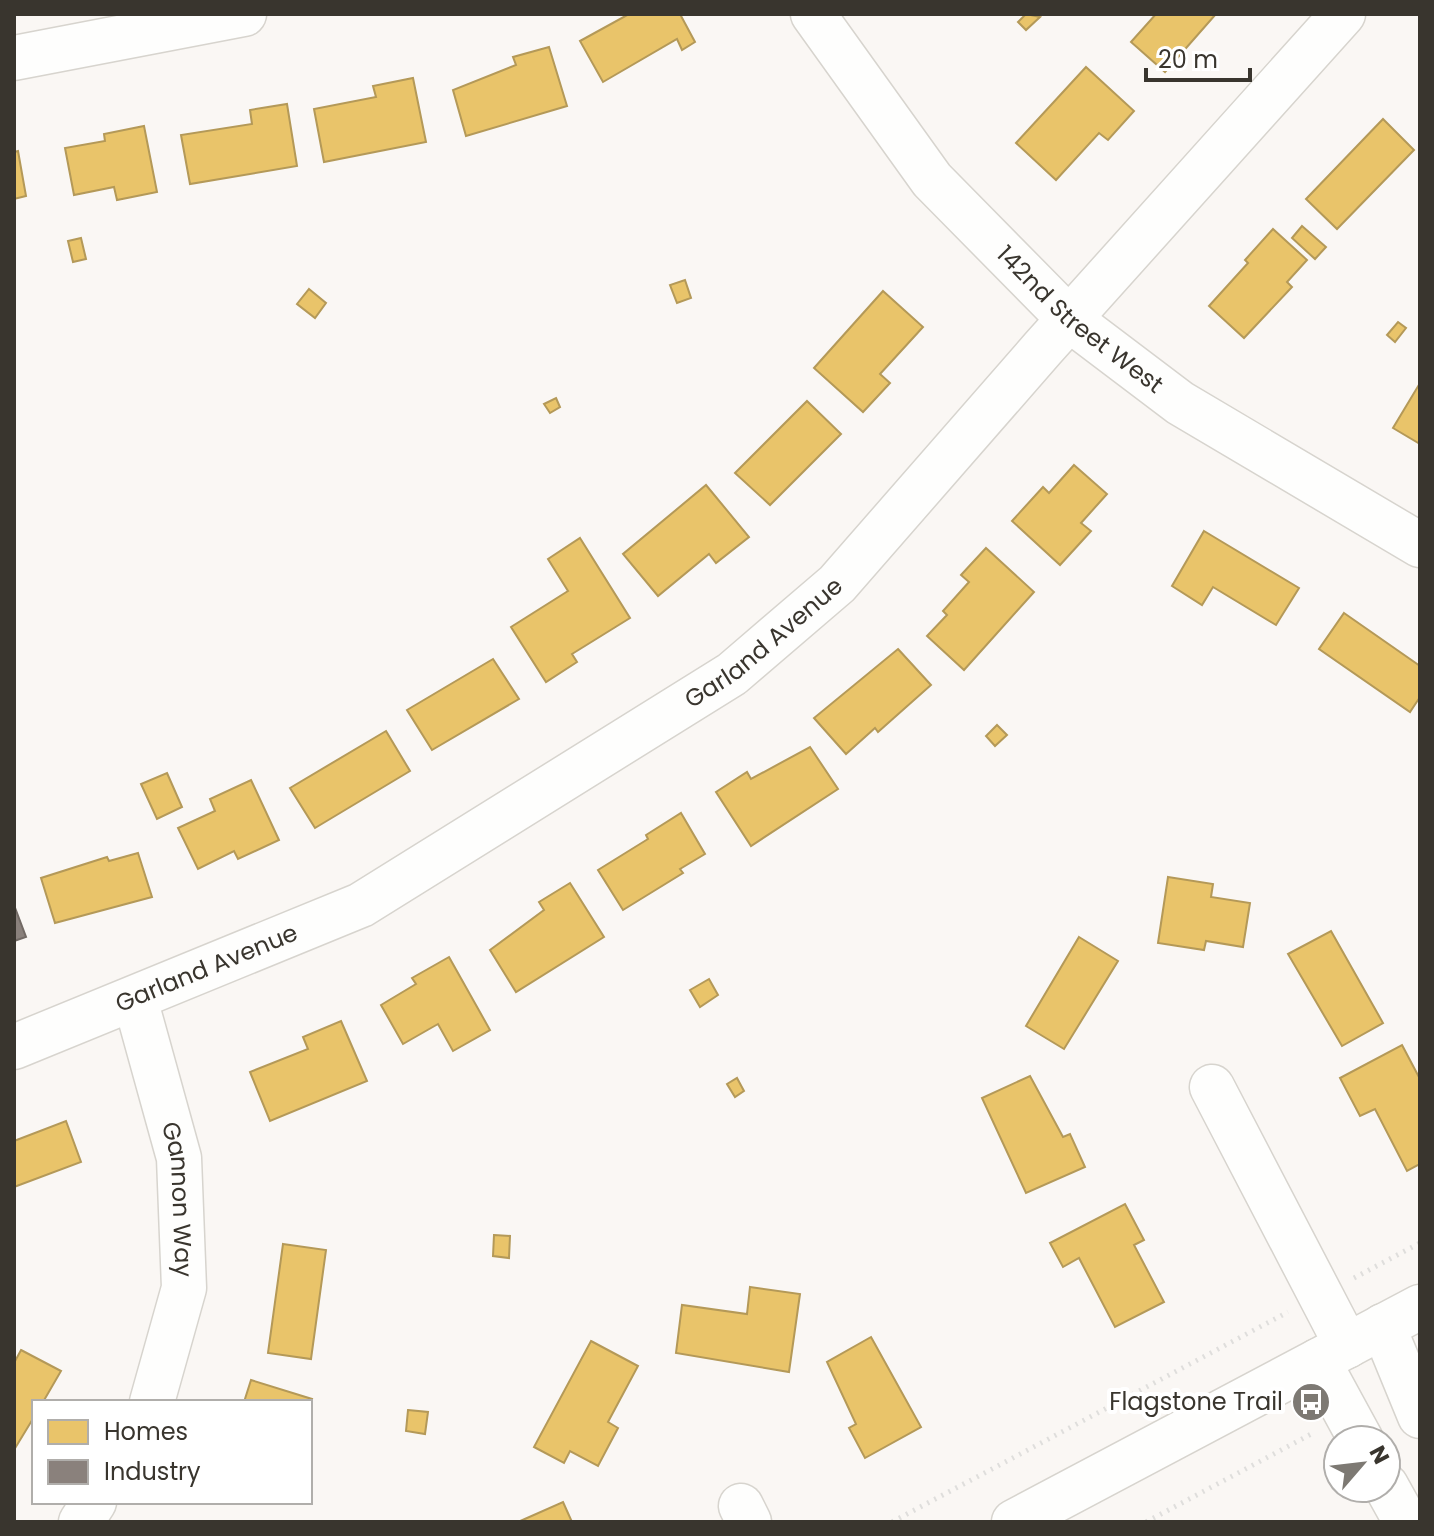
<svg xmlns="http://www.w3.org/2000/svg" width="1434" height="1536" font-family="Poppins,sans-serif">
<rect width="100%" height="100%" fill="#faf7f4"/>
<g fill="#e9c46a" stroke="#b49958" stroke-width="2">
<path d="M 629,14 L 680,14 L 695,42 L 682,50 L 677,39 L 603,82 L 580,41 Z"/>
<path d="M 1026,14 L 1040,17 L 1026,30 L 1018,22 Z"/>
<path d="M 1156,14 L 1216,14 L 1165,72 L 1131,42 Z"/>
<path d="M 549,47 L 567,106 L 466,136 L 453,90 L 516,65 L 513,57 Z"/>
<path d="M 1086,67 L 1134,111 L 1108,140 L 1099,133 L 1056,180 L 1016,143 Z"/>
<path d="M 413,78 L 426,142 L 324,162 L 314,109 L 376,97 L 373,86 Z"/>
<path d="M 287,104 L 297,166 L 190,184 L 181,135 L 252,124 L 250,110 Z"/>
<path d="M 1383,119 L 1414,150 L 1337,229 L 1306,199 Z"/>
<path d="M 144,126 L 157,192 L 117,200 L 114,187 L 74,195 L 65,148 L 105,141 L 104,134 Z"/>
<path d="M 18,151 L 26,196 L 14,199 L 14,152 Z"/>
<path d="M 1302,226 L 1326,247 L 1315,259 L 1292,238 Z"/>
<path d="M 1273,229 L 1307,260 L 1287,282 L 1292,287 L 1244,338 L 1209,306 L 1248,263 L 1245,260 Z"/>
<path d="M 81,238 L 86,259 L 73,262 L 68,241 Z"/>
<path d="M 685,280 L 691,298 L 677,303 L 670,285 Z"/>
<path d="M 309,289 L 326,303 L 315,318 L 297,304 Z"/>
<path d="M 883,291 L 923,327 L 880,374 L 890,383 L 863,412 L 814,368 Z"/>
<path d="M 1398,322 L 1406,328 L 1395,342 L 1387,335 Z"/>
<path d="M 1420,383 L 1420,444 L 1393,428 Z"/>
<path d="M 556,398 L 560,407 L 550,413 L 544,404 Z"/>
<path d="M 807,401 L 841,434 L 770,505 L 735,473 Z"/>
<path d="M 1074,465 L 1107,494 L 1081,523 L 1091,531 L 1060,565 L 1012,521 L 1043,487 L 1049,493 Z"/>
<path d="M 706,485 L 749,537 L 716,563 L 709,554 L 658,596 L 623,554 Z"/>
<path d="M 1204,531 L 1299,588 L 1276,625 L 1213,587 L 1202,605 L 1172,586 Z"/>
<path d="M 580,538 L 630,618 L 572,654 L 577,662 L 546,682 L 511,627 L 568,591 L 548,559 Z"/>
<path d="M 986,548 L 1034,592 L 964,670 L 927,636 L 947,615 L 943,611 L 969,582 L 961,575 Z"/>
<path d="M 1344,613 L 1420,666 L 1420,697 L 1410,712 L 1319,649 Z"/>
<path d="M 898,649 L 931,685 L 878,732 L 875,728 L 846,754 L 814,718 Z"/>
<path d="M 493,659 L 519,699 L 432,750 L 407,710 Z"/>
<path d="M 997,725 L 1007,735 L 995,746 L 986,736 Z"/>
<path d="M 386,731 L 410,771 L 315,828 L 290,788 Z"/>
<path d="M 810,747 L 838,789 L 751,846 L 716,792 L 747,772 L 751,779 Z"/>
<path d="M 167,773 L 182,807 L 157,819 L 141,784 Z"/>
<path d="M 251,780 L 279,840 L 238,859 L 234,851 L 198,869 L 178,828 L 215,811 L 210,799 Z"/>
<path d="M 681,813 L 705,854 L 680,869 L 683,873 L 623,910 L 598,870 L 648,839 L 646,835 Z"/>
<path d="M 138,853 L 152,897 L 55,923 L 41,878 L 107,857 L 109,861 Z"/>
<path d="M 1168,877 L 1213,884 L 1211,897 L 1250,903 L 1243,947 L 1206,941 L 1204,950 L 1158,943 Z"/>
<path d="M 570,883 L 604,937 L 516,992 L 490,950 L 544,910 L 539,902 Z"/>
<path d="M 1331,931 L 1383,1023 L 1342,1046 L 1288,954 Z"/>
<path d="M 1079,937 L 1118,961 L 1064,1049 L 1026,1026 Z"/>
<path d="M 449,957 L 490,1030 L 453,1051 L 438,1024 L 403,1044 L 381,1005 L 416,984 L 412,978 Z"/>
<path d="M 709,979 L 718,995 L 700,1007 L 690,990 Z"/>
<path d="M 341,1021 L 367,1081 L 270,1121 L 250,1072 L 308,1049 L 303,1037 Z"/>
<path d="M 1402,1045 L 1420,1079 L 1420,1164 L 1407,1171 L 1375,1109 L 1360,1116 L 1340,1078 Z"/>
<path d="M 1030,1076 L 1063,1137 L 1070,1134 L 1085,1167 L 1026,1193 L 982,1098 Z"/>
<path d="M 737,1078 L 744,1091 L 735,1097 L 727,1084 Z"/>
<path d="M 66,1121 L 81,1162 L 14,1187 L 14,1141 Z"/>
<path d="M 1125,1204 L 1144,1240 L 1134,1245 L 1164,1302 L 1115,1327 L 1079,1258 L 1063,1267 L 1050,1243 Z"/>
<path d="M 494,1235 L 510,1236 L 509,1258 L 493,1256 Z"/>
<path d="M 283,1244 L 326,1250 L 311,1359 L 268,1353 Z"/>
<path d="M 750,1287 L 800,1294 L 789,1372 L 676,1353 L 682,1305 L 747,1314 Z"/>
<path d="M 871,1337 L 921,1427 L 865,1458 L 849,1428 L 856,1424 L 827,1362 Z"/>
<path d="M 591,1341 L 638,1366 L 608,1422 L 618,1428 L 598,1466 L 570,1451 L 564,1463 L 534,1447 Z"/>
<path d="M 21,1350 L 61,1371 L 43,1402 L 34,1402 L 34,1417 L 14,1450 L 14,1363 Z"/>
<path d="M 251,1380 L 312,1399 L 310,1405 L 310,1402 L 244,1402 Z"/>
<path d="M 408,1410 L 428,1412 L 425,1434 L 406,1431 Z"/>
<path d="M 563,1502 L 572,1522 L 518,1522 Z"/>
</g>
<path fill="#8a817c" stroke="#726a65" stroke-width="2" d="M 14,905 L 26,937 L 14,941 Z"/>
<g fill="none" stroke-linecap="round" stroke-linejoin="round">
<defs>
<g id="minor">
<path id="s1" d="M 813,14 L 932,180 L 1069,319 L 1180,403 L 1420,545"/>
<path d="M 14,58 L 244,14"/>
<path id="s2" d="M 135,999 L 179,1158 L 184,1288 L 152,1402"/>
<path id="s3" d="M 14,1047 L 361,905 L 732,674 L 837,584 L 1043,348 L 1343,14"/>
<path d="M 1212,1087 L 1347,1346"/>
<path d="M 1383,1326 L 1420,1416"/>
<path d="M 1318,1361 L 1361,1440"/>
<path d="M 1386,1486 L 1406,1522"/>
<path d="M 741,1506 L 749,1522"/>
<path d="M 81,1522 L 94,1502"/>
<path d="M 1014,1522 L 1420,1307"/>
</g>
</defs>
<use href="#minor" stroke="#d7d4ce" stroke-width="47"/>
<g stroke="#dfdedc" stroke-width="5" stroke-dasharray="2 6" stroke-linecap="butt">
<path d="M 1354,1278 L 1420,1243"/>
<path d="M 892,1522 L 1288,1312"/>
<path d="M 1146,1522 L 1315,1432"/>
</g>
<use href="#minor" stroke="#fefefd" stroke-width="44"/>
</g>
<defs>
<symbol id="bus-disc" viewBox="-11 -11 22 22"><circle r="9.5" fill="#7d7973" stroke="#fff"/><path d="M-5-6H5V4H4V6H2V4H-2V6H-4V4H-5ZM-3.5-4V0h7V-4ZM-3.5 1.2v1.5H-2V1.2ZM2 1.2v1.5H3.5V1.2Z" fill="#fff"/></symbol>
</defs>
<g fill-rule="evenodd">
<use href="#bus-disc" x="1289" y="1380" width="44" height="44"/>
</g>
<g text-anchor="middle" stroke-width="8" stroke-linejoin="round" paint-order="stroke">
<g font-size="24" fill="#39352e" stroke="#fff">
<text dy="8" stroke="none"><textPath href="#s1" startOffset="408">142nd Street West</textPath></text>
<text dy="8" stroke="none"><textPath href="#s3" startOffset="856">Garland Avenue</textPath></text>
<text dy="8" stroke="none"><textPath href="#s3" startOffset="208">Garland Avenue</textPath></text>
<text dy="8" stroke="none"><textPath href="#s2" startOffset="206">Gannon Way</textPath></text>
</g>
<g font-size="24" fill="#39352e" stroke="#fff" text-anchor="end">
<text x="1283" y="1410">Flagstone Trail</text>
</g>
</g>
<rect width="1434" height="1536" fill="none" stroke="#39352e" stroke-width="32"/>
<rect x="32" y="1400" width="280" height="104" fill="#ffffff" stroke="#b0aeab" stroke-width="2"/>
<rect x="48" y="1420" width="40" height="24" fill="#e9c46a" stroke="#b0aeab" stroke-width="2"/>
<text x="104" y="1440" font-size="24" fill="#39352e">Homes</text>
<rect x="48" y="1460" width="40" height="24" fill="#8a817c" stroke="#b0aeab" stroke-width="2"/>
<text x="104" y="1480" font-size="24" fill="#39352e">Industry</text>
<g transform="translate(1362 1464) rotate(62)"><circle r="38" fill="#ffffff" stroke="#b0aeab" stroke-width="2"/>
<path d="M0-6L14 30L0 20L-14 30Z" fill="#7d7973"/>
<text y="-12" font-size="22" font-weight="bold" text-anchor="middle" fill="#39352e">N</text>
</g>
<path d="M1146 68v12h104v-12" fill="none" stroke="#39352e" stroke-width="4"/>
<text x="1158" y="68" font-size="24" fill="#39352e" stroke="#ffffff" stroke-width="6" paint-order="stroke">20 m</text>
</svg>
